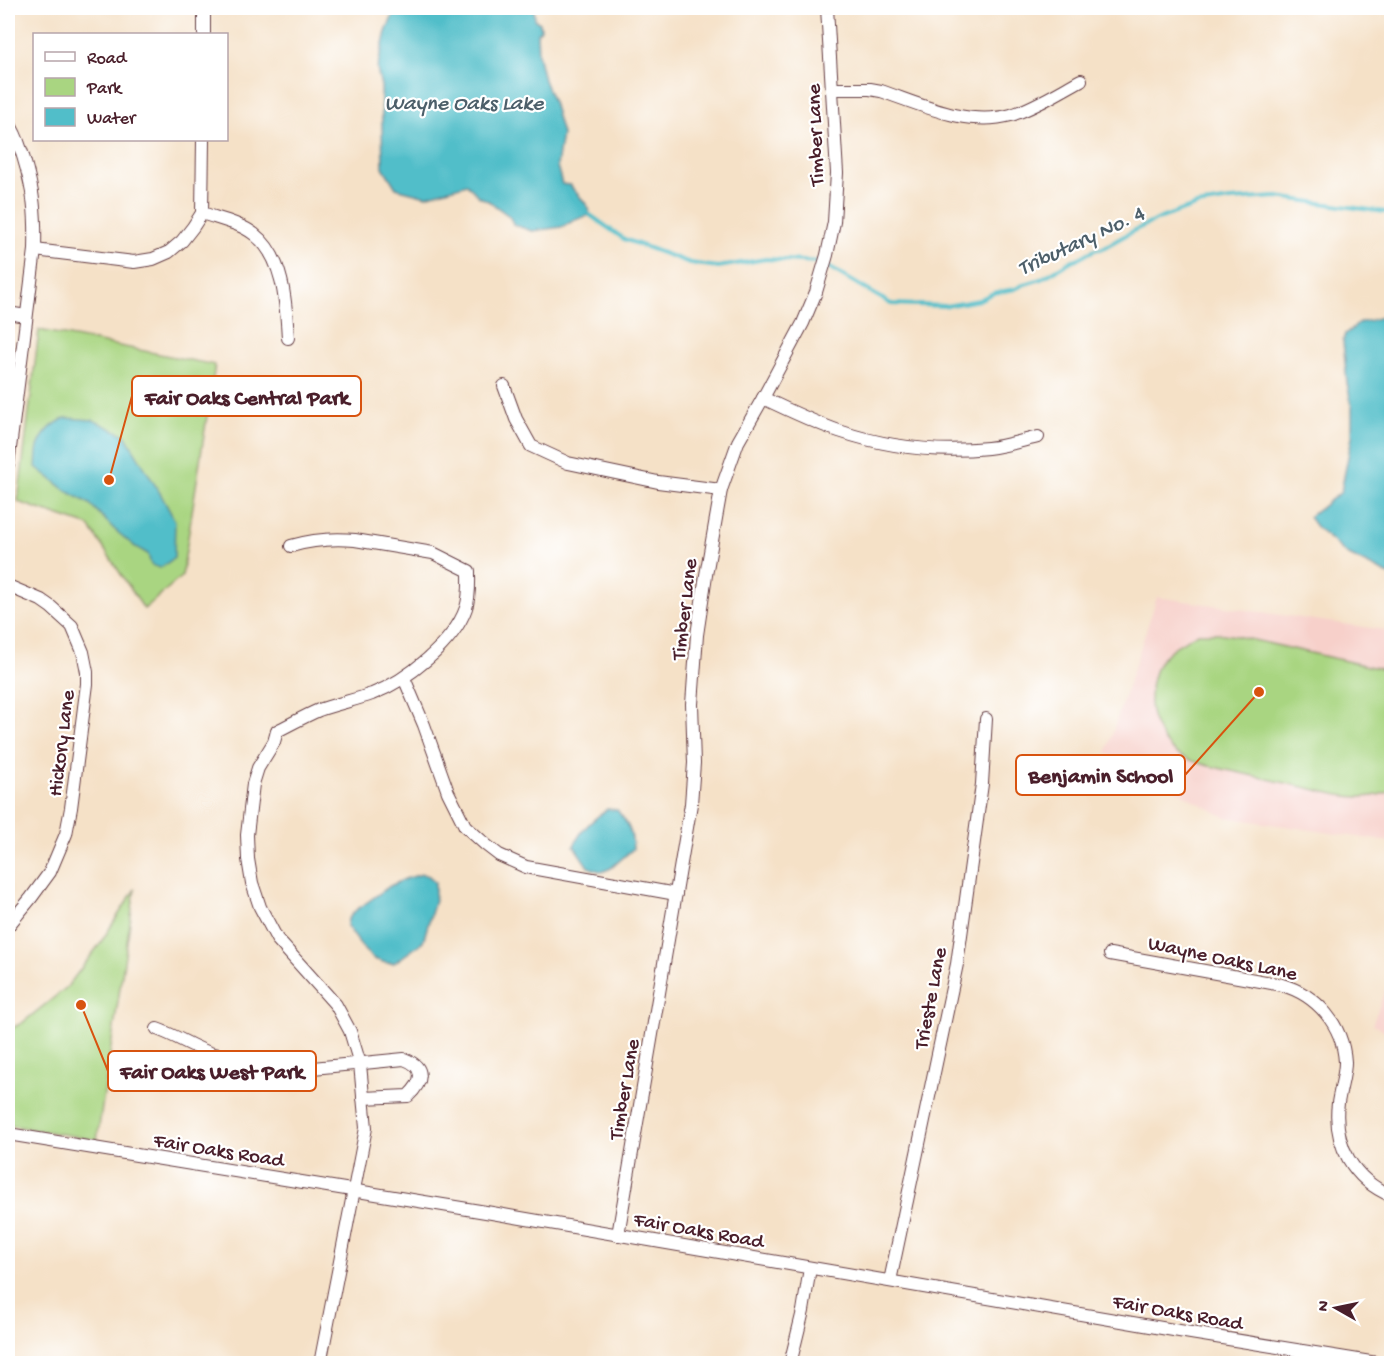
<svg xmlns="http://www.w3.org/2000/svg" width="1399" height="1371" font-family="'Gochi Hand',sans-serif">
<rect width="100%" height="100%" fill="#fff"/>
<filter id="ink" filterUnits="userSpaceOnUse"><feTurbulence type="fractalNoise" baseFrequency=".0167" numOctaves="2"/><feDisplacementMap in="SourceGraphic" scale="12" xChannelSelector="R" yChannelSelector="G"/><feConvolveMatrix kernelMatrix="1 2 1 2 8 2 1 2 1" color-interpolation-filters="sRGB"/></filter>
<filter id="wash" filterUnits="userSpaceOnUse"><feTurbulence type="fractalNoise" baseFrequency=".008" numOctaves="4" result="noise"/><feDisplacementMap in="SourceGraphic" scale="24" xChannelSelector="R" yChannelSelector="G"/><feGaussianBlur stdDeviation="1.35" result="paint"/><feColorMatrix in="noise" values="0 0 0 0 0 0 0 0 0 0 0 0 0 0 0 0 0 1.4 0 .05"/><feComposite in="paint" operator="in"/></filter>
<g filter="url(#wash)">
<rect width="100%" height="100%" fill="#f5e1c7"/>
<g fill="#f7d0ca">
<path d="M 1157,597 L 1391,631 L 1391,842 L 1225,817 L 1106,753 Z"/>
<path d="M 1391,975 L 1391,1033 L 1372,1025 Z"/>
</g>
<g fill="#a9d581" stroke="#7a7a56" stroke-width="1.5">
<path d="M 39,330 L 215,365 L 182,576 L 144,609 L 89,526 L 18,502 Z"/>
<path d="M 1198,633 L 1217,633 L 1236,636 L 1381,669 L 1391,675 L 1391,791 C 1372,798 1359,798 1339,795 L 1209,766 C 1199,763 1187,760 1178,754 C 1166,747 1153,725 1151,711 C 1148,697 1152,674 1160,661 C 1169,648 1185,641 1198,633 Z"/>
<path d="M 135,889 L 97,1140 L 8,1125 L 8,1030 L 22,1023 L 67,987 L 99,945 Z"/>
</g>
<g fill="#51bec9" stroke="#4e6e7a" stroke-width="1.5">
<path d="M 396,8 L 534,8 L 535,20 L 540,23 L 541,29 L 537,33 L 538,54 L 544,80 L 553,102 L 562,134 L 557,166 L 562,184 L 570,185 C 577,196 589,202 590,215 L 575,220 L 562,227 L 532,231 L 514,225 L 509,216 L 490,202 L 478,196 L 467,184 L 426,196 L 396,188 L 383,167 L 381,86 L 377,69 L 386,32 Z"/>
<path d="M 1391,314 L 1392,315 L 1391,576 L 1347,554 L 1317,528 L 1309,517 L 1341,492 L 1352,437 L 1352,407 L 1347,383 L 1343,341 L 1345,334 L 1361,322 C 1367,322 1384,316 1391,314 Z"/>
<path d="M 66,418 L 93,420 L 125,435 L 160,493 L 175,521 L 174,558 L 160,568 L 151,565 L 148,554 L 134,546 L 114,529 L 90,504 L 67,491 L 36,467 C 37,461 36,453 38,447 C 43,433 54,423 66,418 Z"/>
<path d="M 607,809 L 617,810 C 628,824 632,830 633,849 L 611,868 L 602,872 L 588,867 L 574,846 C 581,829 593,820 607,809 Z"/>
<path d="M 422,874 L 429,876 L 435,883 L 435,900 L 423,942 L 394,963 L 386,963 L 374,959 L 365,951 L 347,926 L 348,919 L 355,911 L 390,886 L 405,879 Z"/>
</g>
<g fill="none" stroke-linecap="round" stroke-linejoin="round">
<path stroke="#51bec9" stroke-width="4" d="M 590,215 L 624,239 L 690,263 L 718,267 L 766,259 L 820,262 L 891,304 L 946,306 L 979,300 L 993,293 L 1015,289 L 1025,284 L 1041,279 L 1073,260 C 1083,259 1091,248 1101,249 L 1135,230 L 1161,218 L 1197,205 L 1231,200 L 1277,197 L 1392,213"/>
</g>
</g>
<g filter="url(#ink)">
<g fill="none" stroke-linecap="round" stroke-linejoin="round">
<defs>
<g id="street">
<path d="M 204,34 L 204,8"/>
<path d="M 832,89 L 870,89 L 881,91 C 922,105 967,127 1011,115 C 1034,108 1059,92 1081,80"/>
<path d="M 8,122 C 16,133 19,144 23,156 C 34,192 36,213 35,250 L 8,464"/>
<path d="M 202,213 C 219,219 240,223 254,234 C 284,257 286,303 288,338"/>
<path d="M 35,250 L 134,262 L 153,259 L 169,252 L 182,241 L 193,227 L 202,213 L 203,140"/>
<path d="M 8,313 L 26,316"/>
<path d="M 504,386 L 516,419 L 531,446 L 568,463 L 658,482 L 721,490"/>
<path d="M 763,398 C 788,410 813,422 839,431 C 886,447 938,453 988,448 C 1005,446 1021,441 1038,437"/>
<path d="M 291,546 C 311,540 334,538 355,540 L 433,553 L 469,571 C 469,583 470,596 466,608 C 454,643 406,681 372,694 C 355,700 336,704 319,710 C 305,716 291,724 277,731 L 274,742 L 258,768 L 253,784 L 247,835 L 248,859 L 252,883 L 260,907 L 277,939 L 336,1005 L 350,1031 L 360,1064 L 366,1128 L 320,1364"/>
<path d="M 8,586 L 41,600 L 51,607 L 72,626 L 83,652 L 87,672 L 87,684 L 71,808 L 66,834 L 50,872 L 31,898 L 8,926"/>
<path d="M 404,678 L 424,725 L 448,792 L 465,826 L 486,845 L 499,855 L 526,867 L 676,894"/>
<path d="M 1110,954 L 1282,985 C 1317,995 1343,1025 1345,1062 C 1345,1076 1340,1089 1338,1103 C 1333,1144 1353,1180 1392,1196"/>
<path d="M 157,1029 C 177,1036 194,1048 213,1054 L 293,1067 L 313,1068 L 404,1059 C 426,1067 423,1082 408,1096 L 363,1098"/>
<path d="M 8,1134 L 492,1213 L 1191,1333 L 1383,1364"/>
<path d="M 618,1235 L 691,804 L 694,763 L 692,704 L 697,635 L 706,575 L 721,490 L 738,442 L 763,398 L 803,323 L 816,292 L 827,255 L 834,222 L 837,173 L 827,8"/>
<path d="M 890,1281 L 957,964 L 982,784 L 986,719"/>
<path d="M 790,1364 L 803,1311 L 810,1268"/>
</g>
</defs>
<use href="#street" stroke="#643c42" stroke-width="14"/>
<use href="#street" stroke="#fff" stroke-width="12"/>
</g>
</g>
<g text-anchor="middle" stroke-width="4.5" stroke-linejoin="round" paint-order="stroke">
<g font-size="21" fill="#4a1f2b" stroke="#fff">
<text transform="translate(814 135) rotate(-92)" y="7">Timber Lane</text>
<text transform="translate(683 609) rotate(-83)" y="7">Timber Lane</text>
<text transform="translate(60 743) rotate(-83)" y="7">Hickory Lane</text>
<text transform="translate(1223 957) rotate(12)" y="7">Wayne Oaks Lane</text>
<text transform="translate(929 998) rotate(-79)" y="7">Trieste Lane</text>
<text transform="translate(623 1089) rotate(-80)" y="7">Timber Lane</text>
<text transform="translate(219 1149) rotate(9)" y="7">Fair Oaks Road</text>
<text transform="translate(699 1229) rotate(10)" y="7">Fair Oaks Road</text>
<text transform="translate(1178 1311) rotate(10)" y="7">Fair Oaks Road</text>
</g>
<g font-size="22" font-style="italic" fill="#4d5f6a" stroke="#fff">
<text x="464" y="109">Wayne Oaks Lake</text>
<text transform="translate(1080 239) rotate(-25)" y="8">Tributary No. 4</text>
</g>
</g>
<path fill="none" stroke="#d8530f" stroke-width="2" d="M109 480L132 396M1259 692L1185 775M81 1005L108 1071"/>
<g fill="#d8530f" stroke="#fff" stroke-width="2">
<circle cx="109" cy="480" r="6"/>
<circle cx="1259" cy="692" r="6"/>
<circle cx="81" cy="1005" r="6"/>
</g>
<g fill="#fff" stroke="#d8530f" stroke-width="2">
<rect x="132" y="376" width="229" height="40" rx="6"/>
<rect x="1016" y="755" width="169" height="40" rx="6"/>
<rect x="108" y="1051" width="208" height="40" rx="6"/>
</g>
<g font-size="22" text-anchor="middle" font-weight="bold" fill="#4a1f2b">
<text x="247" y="404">Fair Oaks Central Park</text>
<text x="1101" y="782">Benjamin School</text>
<text x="212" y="1078">Fair Oaks West Park</text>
</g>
<rect width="1399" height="1371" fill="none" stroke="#fff" stroke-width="30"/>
<rect x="33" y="33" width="195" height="108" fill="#ffffff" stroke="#b7a5aa" stroke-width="1.5"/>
<rect x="45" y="52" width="30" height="9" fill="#ffffff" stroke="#b7a5aa" stroke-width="1.5"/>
<text x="87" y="63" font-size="18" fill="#4a1f2b">Road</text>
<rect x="45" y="78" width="30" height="18" fill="#a9d581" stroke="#b7a5aa" stroke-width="1.5"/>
<text x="87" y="93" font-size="18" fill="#4a1f2b">Park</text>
<rect x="45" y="108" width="30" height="18" fill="#51bec9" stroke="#b7a5aa" stroke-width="1.5"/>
<text x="87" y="123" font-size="18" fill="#4a1f2b">Water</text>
<g transform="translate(1336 1308) rotate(279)" stroke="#ffffff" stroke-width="4.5" paint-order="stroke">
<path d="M0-4.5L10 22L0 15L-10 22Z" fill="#4a1f2b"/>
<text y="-9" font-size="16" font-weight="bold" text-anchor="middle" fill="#4a1f2b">N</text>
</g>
</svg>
